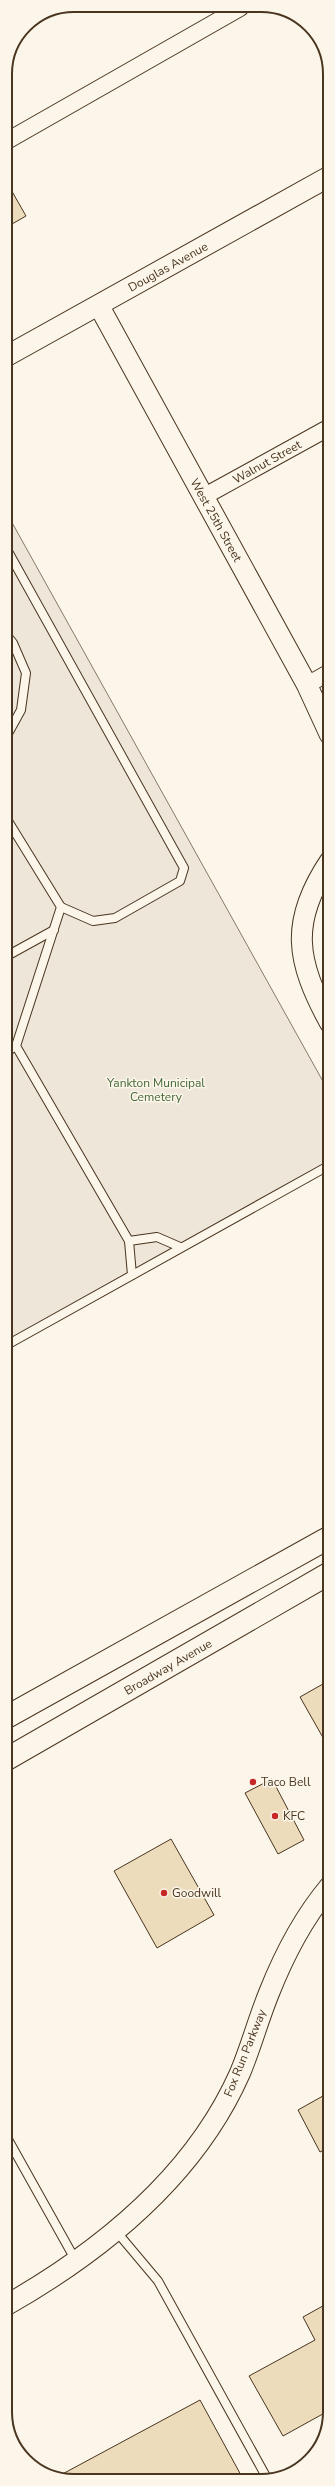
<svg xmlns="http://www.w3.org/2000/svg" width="335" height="2486" font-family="'Nunito Sans',sans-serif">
<rect width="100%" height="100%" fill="#fbf6e9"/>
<path fill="#ede6d9" stroke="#887966" d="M 5,510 L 330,1094 L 330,1166 L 5,1346 Z"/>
<g fill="#ecdcbc" stroke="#4a3520">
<path d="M 5,179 L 26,216 L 5,228 Z"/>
<path d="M 330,1680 L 330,1750 L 300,1697 Z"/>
<path d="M 272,1779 L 304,1840 L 278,1854 L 245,1793 Z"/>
<path d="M 171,1839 L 214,1915 L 157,1948 L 114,1871 Z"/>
<path d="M 330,2092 L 330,2147 L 320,2152 L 298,2110 Z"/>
<path d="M 330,2302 L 330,2410 L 283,2436 L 249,2376 L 315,2340 L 303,2317 Z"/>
<path d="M 200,2400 L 242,2477 L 235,2481 L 55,2478 Z"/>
</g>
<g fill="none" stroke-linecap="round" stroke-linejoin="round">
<defs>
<g id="service">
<path d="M 5,546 L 184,868 L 180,881 L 115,918 L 93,921 L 61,907"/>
<path d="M 5,633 L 13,643 L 26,673 L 21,710 L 5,739"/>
<path d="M 5,816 L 61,907 L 16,1046 L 129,1241 L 132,1275"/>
<path d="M 5,957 L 54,930"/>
<path d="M 5,1053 L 16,1046"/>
<path d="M 129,1241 L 157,1237 L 180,1247"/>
<path d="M 5,1346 L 330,1165"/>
<path d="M 5,2134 L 76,2261"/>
<path d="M 116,2231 L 158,2281 L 268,2480"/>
</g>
<g id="minor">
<path d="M 5,142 L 240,8"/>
<path d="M 203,497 L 330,427"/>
<path d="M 307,685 L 330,672"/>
</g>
<g id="tertiary">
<path d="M 99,306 L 307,685 L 330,735"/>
<path d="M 5,357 L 330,176"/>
<path d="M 330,861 C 289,922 296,961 330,1023"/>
<path d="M 5,2306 C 102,2251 194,2177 240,2073 C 251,2047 258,2020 269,1993 C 284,1955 303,1918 330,1886"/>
</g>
<g id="trunk">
<path d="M 5,1718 L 330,1537"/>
<path d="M 5,1760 L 330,1573"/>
</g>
</defs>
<use href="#service" stroke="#4a3520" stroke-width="10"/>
<use href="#minor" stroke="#4a3520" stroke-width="18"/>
<use href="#tertiary" stroke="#4a3520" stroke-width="22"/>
<use href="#trunk" stroke="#4a3520" stroke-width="24"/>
<use href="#service" stroke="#fbf6e9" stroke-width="8"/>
<use href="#minor" stroke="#fbf6e9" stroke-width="16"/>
<use href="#tertiary" stroke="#fbf6e9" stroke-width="20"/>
<use href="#trunk" stroke="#fbf6e9" stroke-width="22"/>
</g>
<g fill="#c62828" stroke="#fbf6e9" stroke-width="1.5">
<circle cx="253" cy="1782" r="4"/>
<circle cx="275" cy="1816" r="4"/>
<circle cx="164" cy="1893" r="4"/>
</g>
<g text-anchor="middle" stroke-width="3" stroke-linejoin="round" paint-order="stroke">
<g font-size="12" fill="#4a3520" stroke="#fbf6e9">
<text transform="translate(168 267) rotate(-29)" y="4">Douglas Avenue</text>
<text transform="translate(267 462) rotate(-29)" y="4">Walnut Street</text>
<text transform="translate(216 520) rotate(61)" y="4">West 25th Street</text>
<text transform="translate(168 1667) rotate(-30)" y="4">Broadway Avenue</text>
<text transform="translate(245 2053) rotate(-68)" y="4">Fox Run Parkway</text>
</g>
<g font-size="12" fill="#436837" stroke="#fbf6e9">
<text x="156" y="1087">Yankton Municipal<tspan x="156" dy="14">Cemetery</tspan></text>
</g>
<g font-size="12" fill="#4a3520" stroke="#fbf6e9" text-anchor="start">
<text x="261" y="1786">Taco Bell</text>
<text x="283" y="1820">KFC</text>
<text x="172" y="1897">Goodwill</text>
</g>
</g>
<path d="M0 0H335V2486H0ZM74 12H261A62 62 0 0 1 323 74V2412A62 62 0 0 1 261 2474H74A62 62 0 0 1 12 2412V74A62 62 0 0 1 74 12Z" fill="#fbf6e9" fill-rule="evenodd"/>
<path fill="none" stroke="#4a3520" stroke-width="2" d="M74 12H261A62 62 0 0 1 323 74V2412A62 62 0 0 1 261 2474H74A62 62 0 0 1 12 2412V74A62 62 0 0 1 74 12Z"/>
</svg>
